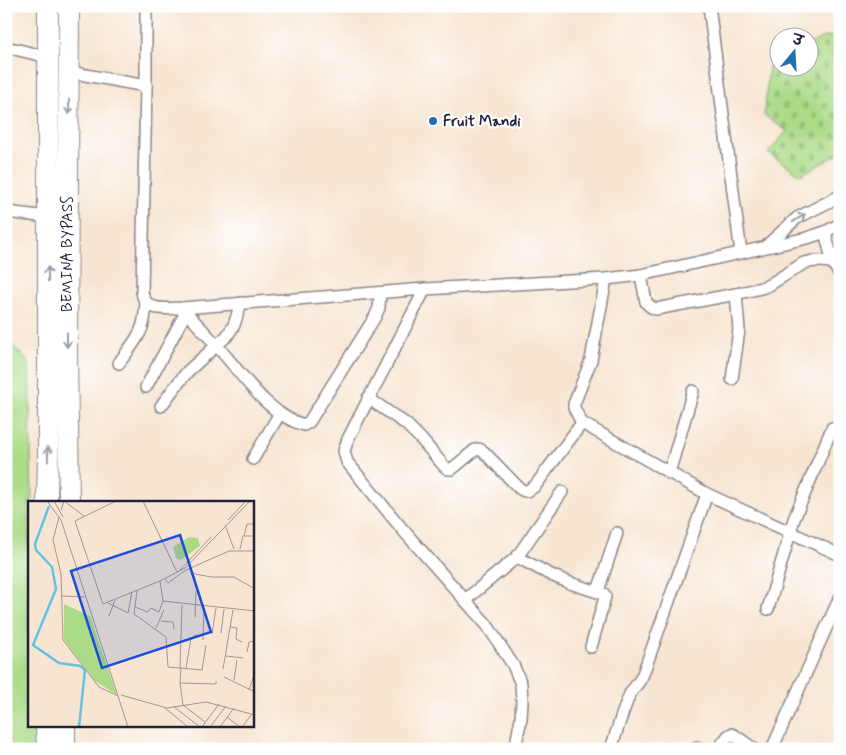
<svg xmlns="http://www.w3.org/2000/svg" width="846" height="755" font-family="Mynerve,'Playpen Sans Deva',sans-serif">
<defs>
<pattern id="cemetery-stones" width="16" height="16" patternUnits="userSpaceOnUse" patternTransform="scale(1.25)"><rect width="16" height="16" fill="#acdb88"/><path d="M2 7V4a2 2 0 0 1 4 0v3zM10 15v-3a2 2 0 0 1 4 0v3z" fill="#94bc76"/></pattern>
</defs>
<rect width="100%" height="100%" fill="#fff"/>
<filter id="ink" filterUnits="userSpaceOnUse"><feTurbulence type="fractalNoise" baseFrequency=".02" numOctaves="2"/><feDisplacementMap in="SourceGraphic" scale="10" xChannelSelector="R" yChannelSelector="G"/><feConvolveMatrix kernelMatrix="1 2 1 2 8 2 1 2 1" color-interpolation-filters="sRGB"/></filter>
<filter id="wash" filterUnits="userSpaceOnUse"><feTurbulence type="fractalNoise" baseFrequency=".0096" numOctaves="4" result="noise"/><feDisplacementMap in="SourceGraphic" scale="20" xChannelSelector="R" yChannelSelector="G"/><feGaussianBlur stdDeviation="1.12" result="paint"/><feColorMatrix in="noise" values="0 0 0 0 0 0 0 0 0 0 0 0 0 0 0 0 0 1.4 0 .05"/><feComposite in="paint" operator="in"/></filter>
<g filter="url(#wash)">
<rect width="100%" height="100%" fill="#f7e5d1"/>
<path fill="#acdb88" stroke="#677e62" d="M 6,338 L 29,363 L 32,502 L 29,502 L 29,726 L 36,726 L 37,749 L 6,749 Z"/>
<path fill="url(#cemetery-stones)" stroke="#677e62" d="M 840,35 L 840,153 L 801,175 L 768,153 L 787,131 L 764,115 L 769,66 L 778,61 L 778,68 L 808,68 L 809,45 L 821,38 Z"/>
</g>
<g filter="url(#ink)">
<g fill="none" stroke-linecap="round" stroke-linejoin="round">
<defs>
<g id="street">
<path d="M 146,6 L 146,86 L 142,292 C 145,313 166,308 182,308 L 425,289 L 606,279 L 641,275 L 807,238 L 825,232 L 840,224"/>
<path d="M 709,6 L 741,253"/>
<path d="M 6,47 L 48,57"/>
<path d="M 69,72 L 146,86"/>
<path d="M 6,212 L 48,217"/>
<path d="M 825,232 L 833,263 L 840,275"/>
<path d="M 765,247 L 797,218 L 840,196"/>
<path d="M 641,275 L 646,302 C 649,306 651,308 656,309 L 736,294 L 761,288 L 769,285 L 804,263 C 819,259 826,262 840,263"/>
<path d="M 606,279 L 591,360 L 574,404 L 574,408 L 582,423 L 707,494 L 840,555"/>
<path d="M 425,289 L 348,439 L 344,451 L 347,462 L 403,530 L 487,625 L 513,665 L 521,684 L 522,701 L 521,718 L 515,749"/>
<path d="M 182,308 C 193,320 205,332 216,345 C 241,372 267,415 304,425 L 309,422 L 375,317 L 379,308 L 380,293"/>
<path d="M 119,363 C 126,353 135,343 140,332 C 145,323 145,313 146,303"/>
<path d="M 732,379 L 739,330 L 736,294"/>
<path d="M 146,387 L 186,312"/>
<path d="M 368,398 L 406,424 L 421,439 L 444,466 L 448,469 L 452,469 L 475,450 L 479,449 L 484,452 L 519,488 C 526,493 528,491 535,486 L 582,423"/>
<path d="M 161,406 L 175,387 L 188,371 L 227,336 L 234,325 L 241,303"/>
<path d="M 253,459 L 280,413"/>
<path d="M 669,473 L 693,391"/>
<path d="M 517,557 L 551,575 L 570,583 L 604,594 L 605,597 L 591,647"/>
<path d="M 598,591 L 617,533"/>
<path d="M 465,600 L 517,557 L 562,492"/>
<path d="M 768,609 L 794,519 L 832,428"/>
<path d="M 611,749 C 617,731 622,712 630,694 C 634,687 640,682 643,674 L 707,494"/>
<path d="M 693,749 L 697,747 L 703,749"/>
<path d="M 718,749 L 728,736 L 731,734 L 734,735 L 754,749"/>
<path d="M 772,749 L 840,597"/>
</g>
<g id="highway">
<path d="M 47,502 L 48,453 L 48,6"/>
<path d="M 69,502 L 67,350 L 69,6"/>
<path d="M 46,726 L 47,749"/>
<path d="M 65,726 L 65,749"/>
</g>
</defs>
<use href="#street" stroke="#8c8486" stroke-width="14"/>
<use href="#highway" stroke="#8c8486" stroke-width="22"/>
<use href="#street" stroke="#fff" stroke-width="11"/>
<use href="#highway" stroke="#fff" stroke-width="20"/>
</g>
<defs><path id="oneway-shaft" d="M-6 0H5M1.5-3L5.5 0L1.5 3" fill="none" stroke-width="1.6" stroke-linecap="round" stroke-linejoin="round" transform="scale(1.25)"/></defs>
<g stroke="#9c9ca7">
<use href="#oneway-shaft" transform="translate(69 107) rotate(90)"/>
<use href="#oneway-shaft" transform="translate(799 218) rotate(-33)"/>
<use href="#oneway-shaft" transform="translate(48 274) rotate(-90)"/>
<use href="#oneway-shaft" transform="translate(67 340) rotate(90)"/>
<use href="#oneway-shaft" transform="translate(48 454) rotate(-89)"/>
</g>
</g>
<circle fill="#1f6fb2" stroke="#fff" stroke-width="2" cx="433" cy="121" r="5"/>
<g text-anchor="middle" stroke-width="4.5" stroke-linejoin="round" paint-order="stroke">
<g font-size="15" font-weight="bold" fill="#22223b" stroke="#fff" text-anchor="start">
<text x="443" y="126">Fruit Mandi</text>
</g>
<g font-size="15" fill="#22223b" stroke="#fff">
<text transform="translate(67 254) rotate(-90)" y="5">BEMINA BYPASS</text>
</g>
</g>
<g transform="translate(28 501)">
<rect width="226" height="226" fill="#f7e5d1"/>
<path d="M 36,103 L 62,115 L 89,194 L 67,180 L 36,139 Z" fill="#acdb88"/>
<path d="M 161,36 L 170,37 L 172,45 L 153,59 L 148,57 L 145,46 Z" fill="#acdb88"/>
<path fill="none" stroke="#66c2e4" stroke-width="2.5" d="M 21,5 L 7,43 L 8,49 L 24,66 L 28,88 L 5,144 L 31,162 L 52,165 L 57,169 L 51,226"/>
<path fill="none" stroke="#a29795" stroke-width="1" d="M 19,0 L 33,19 L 100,226M 26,0 L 35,16M 88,0 L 47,20 L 75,103 L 132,80 L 157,67 L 222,0M 115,0 L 149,71M 33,9 L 36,0 L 56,15M 31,16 L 25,39 L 33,73 L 35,139 L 71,186 L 90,195M 200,19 L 218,0M 197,24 L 206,48M 216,35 L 219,23 L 227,23M 212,48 L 215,35 L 225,35M 161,68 L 167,73 L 183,76 L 206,76 L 227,88M 152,69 L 183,36M 137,78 L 140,82 L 158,69 L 201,50 L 227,50M 132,80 L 135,100 L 227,110M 109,90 L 106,113 L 138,136 L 140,166 L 174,169 L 178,144M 33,95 L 57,96M 80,102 L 100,112 L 104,91M 107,106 L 120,111 L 123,107 L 131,111 L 135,100M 81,115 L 87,99M 167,116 L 168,90M 133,120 L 145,121 L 146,128M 202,126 L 209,127 L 208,138 L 214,141M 128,127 L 136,109M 193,132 L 196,108M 184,133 L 188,107M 175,139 L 176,106M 219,151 L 221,141 L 227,140M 198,155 L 215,157M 152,166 L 154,104M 158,167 L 163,137 L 168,134 L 173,135M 195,168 L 205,109M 196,176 L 227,191M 206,179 L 209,159M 152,182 L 153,166M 221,189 L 227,171M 93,194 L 139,207 L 178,201 L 227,214M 145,205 L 172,226M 137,207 L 160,226M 199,216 L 212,226M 177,221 L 155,204 L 152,182 L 188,183 L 188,180M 174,226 L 191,203M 182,226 L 198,205M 192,226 L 206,207M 214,226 L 224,213"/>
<path fill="#1d4ed8" fill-opacity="0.15" stroke="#1d4ed8" stroke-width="2.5" d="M 152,34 L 183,131 L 74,167 L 43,70 Z"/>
<rect width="226" height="226" fill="none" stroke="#22223b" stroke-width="2.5"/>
</g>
<rect width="846" height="755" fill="none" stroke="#fff" stroke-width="25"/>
<g transform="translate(794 52) rotate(18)"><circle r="24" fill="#ffffff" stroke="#a7a7b1"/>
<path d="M0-4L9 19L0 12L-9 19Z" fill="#1f6fb2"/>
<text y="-8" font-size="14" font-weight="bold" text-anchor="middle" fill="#22223b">उ</text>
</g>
</svg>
